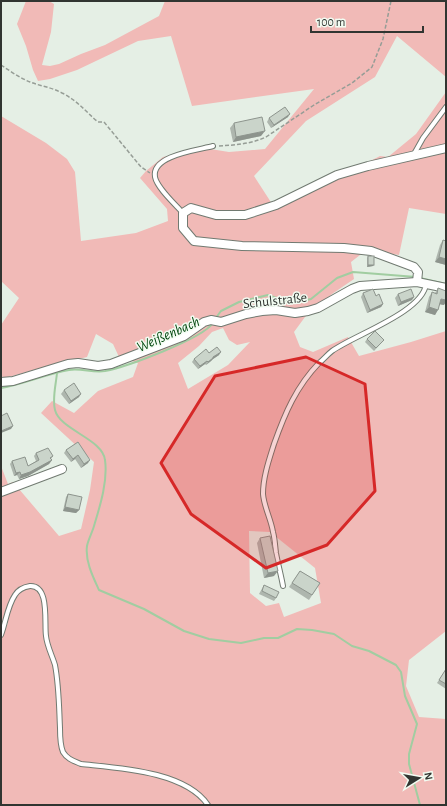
<svg xmlns="http://www.w3.org/2000/svg" width="447" height="806" font-family="'Alegreya Sans',sans-serif">
<rect width="100%" height="100%" fill="#e5efe5"/>
<path fill="#f1bab7" fill-rule="evenodd" d="M 26,1 L 49,1 L 54,4 L 51,32 L 42,65 L 50,66 L 59,64 L 81,54 L 105,45 L 159,16 L 165,1 L 446,1 L 446,77 L 397,36 L 375,77 L 306,121 L 254,176 L 276,210 L 380,156 L 388,157 L 416,134 L 446,92 L 446,214 L 409,208 L 399,255 L 380,252 L 360,255 L 351,262 L 354,279 L 332,294 L 305,317 L 294,332 L 300,347 L 313,352 L 348,337 L 359,356 L 411,342 L 446,331 L 446,631 L 409,660 L 406,686 L 419,717 L 446,719 L 446,805 L 1,805 L 1,640 L 8,623 L 1,622 L 1,466 L 8,484 L 13,482 L 59,536 L 81,529 L 90,490 L 94,462 L 41,413 L 52,401 L 74,413 L 98,391 L 133,377 L 138,363 L 119,357 L 113,344 L 96,334 L 87,357 L 37,369 L 5,378 L 1,376 L 1,325 L 19,298 L 1,281 L 1,116 L 46,143 L 67,159 L 75,172 L 81,241 L 136,233 L 168,221 L 167,209 L 140,178 L 146,171 L 163,157 L 204,148 L 229,152 L 265,149 L 314,89 L 192,106 L 171,36 L 138,41 L 77,70 L 50,79 L 38,81 L 33,70 L 26,46 L 17,24 ZM 223,328 L 229,340 L 237,345 L 250,342 L 228,365 L 188,389 L 178,363 L 199,346 L 212,332 ZM 249,531 L 270,532 L 315,568 L 321,603 L 284,617 L 279,603 L 266,606 L 250,593 Z"/>
<g fill="none" stroke-linecap="round" stroke-linejoin="round">
<g stroke="#a1cda1" stroke-width="2">
<path d="M 420,278 L 446,284"/>
<path d="M 215,319 L 221,311 L 239,302 L 268,295 L 285,301 L 298,302 L 311,299 L 337,278 L 353,272 L 416,277"/>
<path d="M 57,373 C 56,384 52,399 55,410 C 60,430 103,439 105,460 C 108,481 100,506 94,526 C 92,533 88,540 87,546 C 85,561 93,577 99,590 L 144,609 L 184,631 L 209,639 L 241,643 L 264,638 L 278,638 L 297,629 L 312,630 L 334,634 L 352,646 L 369,651 L 396,665 L 401,672 L 405,696 L 417,724 L 409,754 L 409,764 L 420,805"/>
<path d="M 1,388 C 24,384 46,374 69,370 C 81,368 93,373 105,371 C 126,367 202,339 213,323"/>
</g>
<defs>
<g id="service">
<path d="M 414,154 L 423,138 L 446,107"/>
<path d="M 183,213 C 176,205 157,188 155,177 C 151,155 199,150 213,146"/>
<path d="M 283,586 C 281,575 278,564 276,553 C 275,546 275,539 273,532 C 271,519 264,507 263,494 C 263,477 269,460 274,444 C 285,413 296,387 319,363 C 324,359 328,354 332,351 C 354,335 423,312 426,284"/>
<path d="M 1,635 C 6,622 7,607 15,595 C 18,590 24,587 30,586 C 50,585 44,623 46,636 C 47,646 52,655 55,665 C 59,686 59,707 60,728 C 60,736 60,745 63,752 C 67,759 74,761 81,764 C 118,768 185,771 208,805"/>
</g>
<g id="minor">
<path d="M 417,282 L 418,272 L 414,267 L 371,251 L 344,248 L 242,246 L 194,241 L 183,228 L 183,213 L 191,208 L 216,215 L 245,215 L 276,205 L 337,175 L 368,166 L 446,148"/>
<path d="M 1,382 L 13,381 L 68,364 L 78,363 L 98,366 L 111,364 L 184,336 L 204,322 L 211,320 L 221,322 L 246,314 L 262,311 L 276,310 L 295,313 L 308,311 L 318,308 L 352,289 L 360,286 L 417,282 L 446,288"/>
<path d="M 1,492 L 62,469"/>
</g>
</defs>
<use href="#service" stroke="#717a71" stroke-width="6"/>
<use href="#minor" stroke="#717a71" stroke-width="10"/>
<g stroke="#969d96" stroke-width="1.5" stroke-dasharray="4 2" stroke-linecap="butt">
<path d="M 1,65 C 10,71 20,78 30,82 C 40,86 51,87 62,93 C 78,101 85,111 98,122 L 104,122 L 141,167 L 150,173"/>
<path d="M 219,146 C 235,145 251,144 266,137 L 314,105 L 352,83 L 372,67 L 383,39 L 391,1"/>
</g>
<use href="#service" stroke="#fff" stroke-width="4"/>
<use href="#minor" stroke="#fff" stroke-width="8"/>
</g>
<g fill="#aeb6ae">
<path d="M 288,117 L 271,128 L 267,122 L 269,118 Z"/>
<path d="M 234,123 L 261,136 L 233,142 L 230,128 Z"/>
<path d="M 443,240 L 446,241 L 446,265 L 435,262 L 440,245 Z"/>
<path d="M 368,256 L 373,266 L 367,267 L 367,258 Z"/>
<path d="M 438,288 L 444,305 L 440,304 L 435,315 L 425,312 L 429,297 L 432,292 L 435,293 Z"/>
<path d="M 363,293 L 376,296 L 383,304 L 381,307 L 367,313 L 361,297 Z"/>
<path d="M 398,294 L 412,300 L 398,306 L 395,298 Z"/>
<path d="M 367,339 L 384,340 L 374,351 L 365,342 Z"/>
<path d="M 209,353 L 219,355 L 213,359 L 211,361 L 206,365 L 205,364 L 198,369 L 192,362 L 194,359 Z"/>
<path d="M 64,390 L 79,397 L 69,404 L 61,394 Z"/>
<path d="M 78,442 L 88,463 L 81,468 L 75,459 L 71,462 L 64,453 L 66,450 Z"/>
<path d="M 36,453 L 53,456 L 51,459 L 52,460 L 49,464 L 28,476 L 19,479 L 17,475 L 14,476 L 10,464 L 12,461 L 28,466 L 36,461 L 34,456 Z"/>
<path d="M 68,494 L 79,510 L 76,513 L 63,511 L 66,497 Z"/>
<path d="M 260,538 L 274,576 L 264,578 L 257,543 Z"/>
<path d="M 300,571 L 320,583 L 309,600 L 289,587 Z"/>
<path d="M 264,585 L 276,598 L 274,601 L 259,594 Z"/>
<path d="M 446,669 L 446,689 L 437,683 Z"/>
</g>
<g fill="#8d948d">
<path d="M 290,114 L 288,117 L 271,128 L 274,125 Z"/>
<path d="M 265,131 L 261,136 L 233,142 L 236,137 Z"/>
<path d="M 439,257 L 446,259 L 446,265 L 435,262 Z"/>
<path d="M 368,265 L 374,265 L 373,266 L 367,267 Z"/>
<path d="M 414,297 L 412,300 L 398,306 L 401,302 Z"/>
<path d="M 441,299 L 446,300 L 446,302 L 444,305 L 438,304 Z"/>
<path d="M 383,304 L 381,307 L 367,313 L 370,310 Z"/>
<path d="M 429,307 L 438,310 L 435,315 L 425,312 Z"/>
<path d="M 221,352 L 219,355 L 213,359 L 211,361 L 206,365 L 213,357 Z"/>
<path d="M 207,361 L 205,364 L 198,369 L 200,366 Z"/>
<path d="M 81,394 L 79,397 L 69,404 L 71,401 Z"/>
<path d="M 13,426 L 11,429 L 1,433 L 1,431 Z"/>
<path d="M 78,455 L 75,459 L 71,462 L 73,459 Z"/>
<path d="M 52,460 L 49,464 L 28,476 L 19,479 L 21,475 Z"/>
<path d="M 90,460 L 88,463 L 81,468 L 84,464 Z"/>
<path d="M 20,472 L 17,475 L 14,476 L 16,473 Z"/>
<path d="M 65,507 L 79,510 L 76,513 L 63,511 Z"/>
<path d="M 278,571 L 274,576 L 264,578 L 268,573 Z"/>
</g>
<g fill="#cad4ca" stroke="#8d948d">
<path d="M 285,107 L 290,114 L 274,125 L 269,118 Z"/>
<path d="M 262,117 L 265,131 L 236,137 L 234,123 Z"/>
<path d="M 443,240 L 446,241 L 446,259 L 439,257 Z"/>
<rect x="368" y="256" width="6" height="9"/>
<path d="M 438,288 L 446,291 L 446,300 L 441,299 L 438,310 L 429,307 L 432,292 L 437,294 Z"/>
<path d="M 373,289 L 376,296 L 379,294 L 383,304 L 370,310 L 363,293 Z"/>
<path d="M 411,289 L 414,297 L 401,302 L 398,294 Z"/>
<path d="M 375,331 L 384,340 L 376,348 L 367,339 Z"/>
<path d="M 217,347 L 221,352 L 213,357 L 213,358 L 208,362 L 207,361 L 200,366 L 194,359 L 206,349 L 209,353 Z"/>
<path d="M 74,383 L 81,394 L 71,401 L 64,390 Z"/>
<path d="M 7,413 L 13,426 L 1,431 L 1,416 Z"/>
<path d="M 78,442 L 90,460 L 84,464 L 78,455 L 73,459 L 66,450 Z"/>
<path d="M 48,448 L 53,456 L 50,458 L 52,460 L 30,472 L 21,475 L 20,472 L 16,473 L 12,461 L 25,457 L 28,466 L 39,460 L 36,453 Z"/>
<path d="M 68,494 L 82,497 L 79,510 L 65,507 Z"/>
<path d="M 270,536 L 278,571 L 268,573 L 260,538 Z"/>
<path d="M 300,571 L 320,583 L 312,595 L 292,583 Z"/>
<path d="M 264,585 L 279,592 L 276,598 L 262,591 Z"/>
<path d="M 446,669 L 446,684 L 439,680 Z"/>
</g>
<path fill="#d62828" fill-opacity="0.2" stroke="#d62828" stroke-width="3" stroke-linejoin="round" d="M 306,357 L 365,384 L 375,491 L 327,545 L 266,568 L 191,514 L 161,463 L 215,376 Z"/>
<g text-anchor="middle" stroke-width="3" stroke-linejoin="round" paint-order="stroke">
<g font-size="14" fill="#313531" stroke="#f2fcf2">
<text transform="translate(275 300) rotate(-6)" y="5">Schulstraße</text>
</g>
<g font-size="15" font-style="italic" fill="#01460d" stroke="#f2fcf2">
<text transform="translate(168 334) rotate(-24)" y="5">Weißenbach</text>
</g>
</g>
<rect width="447" height="806" fill="none" stroke="#313531" stroke-width="4"/>
<g transform="translate(419 778) rotate(79)" stroke="#f2fcf2" stroke-width="3" paint-order="stroke">
<path d="M0-3L7 15L0 10L-7 15Z" fill="#313531"/>
<text y="-6" font-size="11" font-weight="bold" text-anchor="middle" fill="#313531">N</text>
</g>
<path d="M311 26v6h112v-6" fill="none" stroke="#313531" stroke-width="2"/>
<text x="317" y="26" font-size="12" fill="#313531" stroke="#f2fcf2" stroke-width="3" paint-order="stroke">100 m</text>
</svg>
